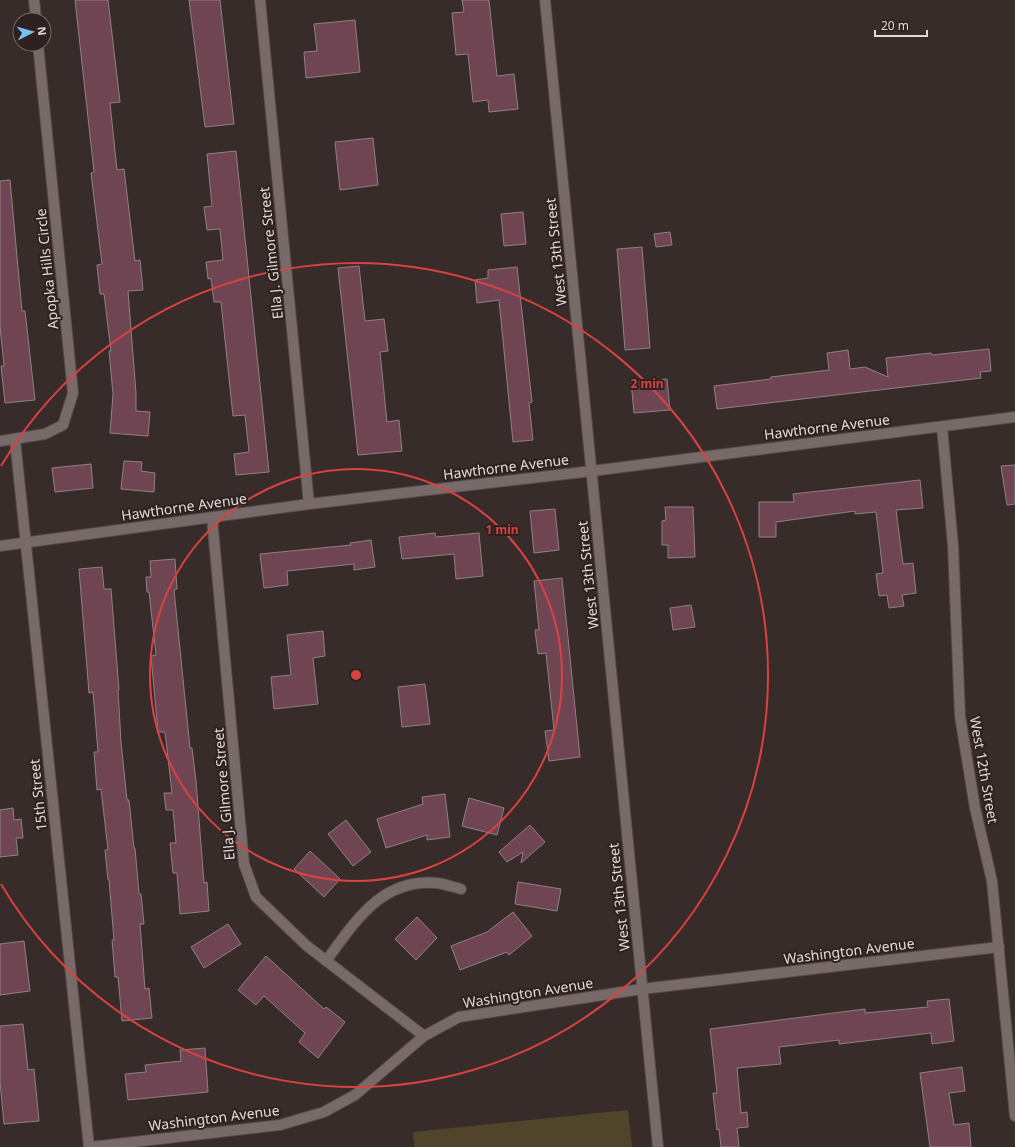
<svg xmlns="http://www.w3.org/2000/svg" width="1015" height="1147" font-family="'Noto Sans',sans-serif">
<rect width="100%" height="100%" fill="#382c2a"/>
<path fill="#50452b" d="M 628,1110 L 632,1147 L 414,1147 L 413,1132 Z"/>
<g fill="#704553" stroke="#8f8084">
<path d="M 75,0 L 108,0 L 120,102 L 110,103 L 117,170 L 124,169 L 135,261 L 140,260 L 143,290 L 128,291 L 136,393 L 136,411 L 150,412 L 148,436 L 110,433 L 113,394 L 109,351 L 111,351 L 104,294 L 100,294 L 97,265 L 102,264 L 91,173 L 94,172 Z"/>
<path d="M 189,0 L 220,0 L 234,124 L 205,127 Z"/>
<path d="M 462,0 L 489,0 L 497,76 L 514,74 L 518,109 L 489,112 L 488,100 L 473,102 L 468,54 L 456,55 L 452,13 L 464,12 Z"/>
<path d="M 355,20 L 360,72 L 306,78 L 304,52 L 317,51 L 314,24 Z"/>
<path d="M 373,138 L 378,185 L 340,190 L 335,142 Z"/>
<path d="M 236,151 L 269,472 L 236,475 L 234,454 L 249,452 L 245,415 L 233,416 L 221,302 L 214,302 L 211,278 L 208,279 L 206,262 L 223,260 L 220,229 L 207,230 L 204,207 L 212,206 L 207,154 Z"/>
<path d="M 10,180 L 22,311 L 25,311 L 35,400 L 5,403 L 1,366 L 4,366 L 0,327 L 0,181 Z"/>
<path d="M 523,212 L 526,244 L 504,246 L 501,214 Z"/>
<path d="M 670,232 L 672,245 L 656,247 L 654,234 Z"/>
<path d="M 642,247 L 650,348 L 625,350 L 617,249 Z"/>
<path d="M 359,266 L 365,321 L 384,319 L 388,351 L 380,352 L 387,422 L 399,420 L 402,451 L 358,455 L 338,268 Z"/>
<path d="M 517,267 L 532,402 L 529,403 L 533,440 L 513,442 L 499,300 L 477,303 L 475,280 L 488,278 L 488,270 Z"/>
<path d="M 989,349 L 991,371 L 980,372 L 981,378 L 717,409 L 714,386 L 771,379 L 771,377 L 829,370 L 827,353 L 848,350 L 850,369 L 865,367 L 888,377 L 886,358 L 931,353 L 932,355 Z"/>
<path d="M 667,379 L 670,410 L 634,413 L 631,382 Z"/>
<path d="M 124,461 L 142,462 L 141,471 L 155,473 L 154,492 L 121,489 Z"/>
<path d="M 91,464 L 93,488 L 55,492 L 52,468 Z"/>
<path d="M 1015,465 L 1015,504 L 1007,505 L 1001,466 Z"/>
<path d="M 920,480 L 923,508 L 896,510 L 903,564 L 913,563 L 916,593 L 902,595 L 904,606 L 889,608 L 887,595 L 879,596 L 876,574 L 883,573 L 876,512 L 855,514 L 855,511 L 776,522 L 776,537 L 759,537 L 759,502 L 794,502 L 793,494 Z"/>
<path d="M 665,507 L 693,507 L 695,557 L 668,558 L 668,545 L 662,545 L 662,521 L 666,520 Z"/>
<path d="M 555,509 L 559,550 L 534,553 L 530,511 Z"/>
<path d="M 435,533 L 436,537 L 479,533 L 483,576 L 456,579 L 454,554 L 402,559 L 399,537 Z"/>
<path d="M 371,540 L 375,567 L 354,570 L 354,564 L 287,571 L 288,585 L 264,588 L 260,554 L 351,545 L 350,543 Z"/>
<path d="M 175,559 L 177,589 L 174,590 L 190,748 L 192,748 L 196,781 L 204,883 L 207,882 L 209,911 L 180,914 L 177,873 L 173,873 L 170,843 L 176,843 L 173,810 L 166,810 L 164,793 L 172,793 L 165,732 L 158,732 L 151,656 L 156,655 L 149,592 L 147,592 L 146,577 L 151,577 L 150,561 Z"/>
<path d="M 102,567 L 104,589 L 111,589 L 119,690 L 118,690 L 121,742 L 127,800 L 129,800 L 134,848 L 135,848 L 139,894 L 141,894 L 144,924 L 140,924 L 145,989 L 149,988 L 152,1018 L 122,1021 L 118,977 L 115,977 L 112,940 L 114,940 L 109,880 L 108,880 L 105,850 L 108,850 L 101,789 L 97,790 L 94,752 L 98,752 L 93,692 L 89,693 L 79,569 Z"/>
<path d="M 562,578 L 580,757 L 549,761 L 545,731 L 554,730 L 546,653 L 538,654 L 535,630 L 539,630 L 534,581 Z"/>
<path d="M 691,605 L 695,627 L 673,630 L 670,608 Z"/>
<path d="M 323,631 L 325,656 L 313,658 L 318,704 L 274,709 L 271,677 L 291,675 L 287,635 Z"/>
<path d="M 425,684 L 430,724 L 402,727 L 398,687 Z"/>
<path d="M 445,794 L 450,837 L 427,840 L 427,835 L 386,848 L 377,819 L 423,804 L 422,797 Z"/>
<path d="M 469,798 L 504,808 L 497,835 L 462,826 Z"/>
<path d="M 13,808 L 14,820 L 21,819 L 23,838 L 16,838 L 18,855 L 0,857 L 0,810 Z"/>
<path d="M 346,820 L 371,852 L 353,866 L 328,834 Z"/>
<path d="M 530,825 L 545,842 L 521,863 L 523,852 L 507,862 L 499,852 Z"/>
<path d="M 310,851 L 340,879 L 324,897 L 294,869 Z"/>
<path d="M 518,882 L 561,889 L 557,911 L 515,904 Z"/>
<path d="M 513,912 L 532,936 L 509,955 L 507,952 L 460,970 L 451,946 L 487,932 Z"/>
<path d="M 417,917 L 437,938 L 416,960 L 395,939 Z"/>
<path d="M 228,924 L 241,944 L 204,968 L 191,947 Z"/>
<path d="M 24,941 L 30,991 L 0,995 L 0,944 Z"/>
<path d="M 266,956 L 324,1009 L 326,1007 L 345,1022 L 318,1058 L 299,1042 L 305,1033 L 264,996 L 256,1005 L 238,990 Z"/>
<path d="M 949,999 L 954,1041 L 932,1044 L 931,1033 L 839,1044 L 839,1040 L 779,1047 L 781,1064 L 737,1068 L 741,1113 L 747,1112 L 748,1127 L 737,1128 L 739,1147 L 721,1147 L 719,1129 L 717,1130 L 713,1093 L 717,1093 L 710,1029 L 865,1009 L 865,1013 L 928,1007 L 927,1001 Z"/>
<path d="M 23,1024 L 28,1070 L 34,1069 L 39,1121 L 4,1124 L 0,1082 L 0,1026 Z"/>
<path d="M 205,1048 L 208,1092 L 128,1100 L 125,1074 L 146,1072 L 145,1065 L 181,1061 L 180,1050 Z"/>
<path d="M 962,1067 L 965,1091 L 949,1093 L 954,1125 L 969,1123 L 971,1147 L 930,1147 L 920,1073 Z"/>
</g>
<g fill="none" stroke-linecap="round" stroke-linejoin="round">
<defs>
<g id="minor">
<path d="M 34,0 L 36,20"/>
<path d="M 260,0 L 309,504"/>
<path d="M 942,427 L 953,545 L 960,716 L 975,808 L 992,881 L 1015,1116"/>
<path d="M 15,440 L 89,1147"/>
<path d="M 0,441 L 45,434 L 63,425 L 73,393 L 38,44"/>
<path d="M 212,518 L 244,864 L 256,897 L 307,946 L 424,1036"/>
<path d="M 0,546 L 309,504 L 592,471 L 1015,417"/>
<path d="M 326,961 C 355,922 381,878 437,883 C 445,884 453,887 461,889"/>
<path d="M 91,1147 L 280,1125 L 324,1112 L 355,1095 L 424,1036 L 459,1017 L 642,989 L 999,947"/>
</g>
<path id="tertiary" d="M 545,0 L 658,1147"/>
</defs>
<use href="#minor" stroke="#554b49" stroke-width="12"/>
<use href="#tertiary" stroke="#554b49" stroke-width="12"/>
<use href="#minor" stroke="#786a68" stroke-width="10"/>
<use href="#tertiary" stroke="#786a68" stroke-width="10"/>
</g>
<g fill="none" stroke="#d84342" stroke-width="2">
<circle cx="356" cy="675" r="206"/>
<path d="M1 466A412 412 0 1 1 1 884"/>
</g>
<g text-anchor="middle" stroke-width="4" stroke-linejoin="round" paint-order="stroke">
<g font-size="14" fill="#e1d9d7" stroke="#2d2220">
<text transform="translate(556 252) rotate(-96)" y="5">West 13th Street</text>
<text transform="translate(271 253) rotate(-96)" y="5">Ella J. Gilmore Street</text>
<text transform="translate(47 269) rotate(-96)" y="5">Apopka Hills Circle</text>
<text transform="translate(827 427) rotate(-7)" y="5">Hawthorne Avenue</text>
<text transform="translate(506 467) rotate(-7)" y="5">Hawthorne Avenue</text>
<text transform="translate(184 507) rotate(-8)" y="5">Hawthorne Avenue</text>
<text transform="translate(588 575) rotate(-96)" y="5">West 13th Street</text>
<text transform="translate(984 770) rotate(80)" y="5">West 12th Street</text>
<text transform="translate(224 794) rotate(-95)" y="5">Ella J. Gilmore Street</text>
<text transform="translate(38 795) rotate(-96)" y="5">15th Street</text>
<text transform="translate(619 897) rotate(-96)" y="5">West 13th Street</text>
<text transform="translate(849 951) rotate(-7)" y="5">Washington Avenue</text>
<text transform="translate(528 993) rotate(-9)" y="5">Washington Avenue</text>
<text transform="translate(214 1118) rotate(-7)" y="5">Washington Avenue</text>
</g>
</g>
<circle cx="356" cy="675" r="6" fill="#d84342" stroke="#2d2220" stroke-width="2"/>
<g font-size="12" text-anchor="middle" font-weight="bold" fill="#d84342" stroke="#2d2220" stroke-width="4" stroke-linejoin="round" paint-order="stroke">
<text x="647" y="388">2 min</text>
<text x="502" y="534">1 min</text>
</g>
<g transform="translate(32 32) rotate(84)"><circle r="19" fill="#2d2220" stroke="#756b69"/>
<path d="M0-3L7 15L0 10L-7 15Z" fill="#76c0f7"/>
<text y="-6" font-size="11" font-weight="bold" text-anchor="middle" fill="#e1d9d7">N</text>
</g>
<path d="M875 30v6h52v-6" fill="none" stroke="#e1d9d7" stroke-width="2"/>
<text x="881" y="30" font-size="12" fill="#e1d9d7" stroke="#2d2220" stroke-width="3" paint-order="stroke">20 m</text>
</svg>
